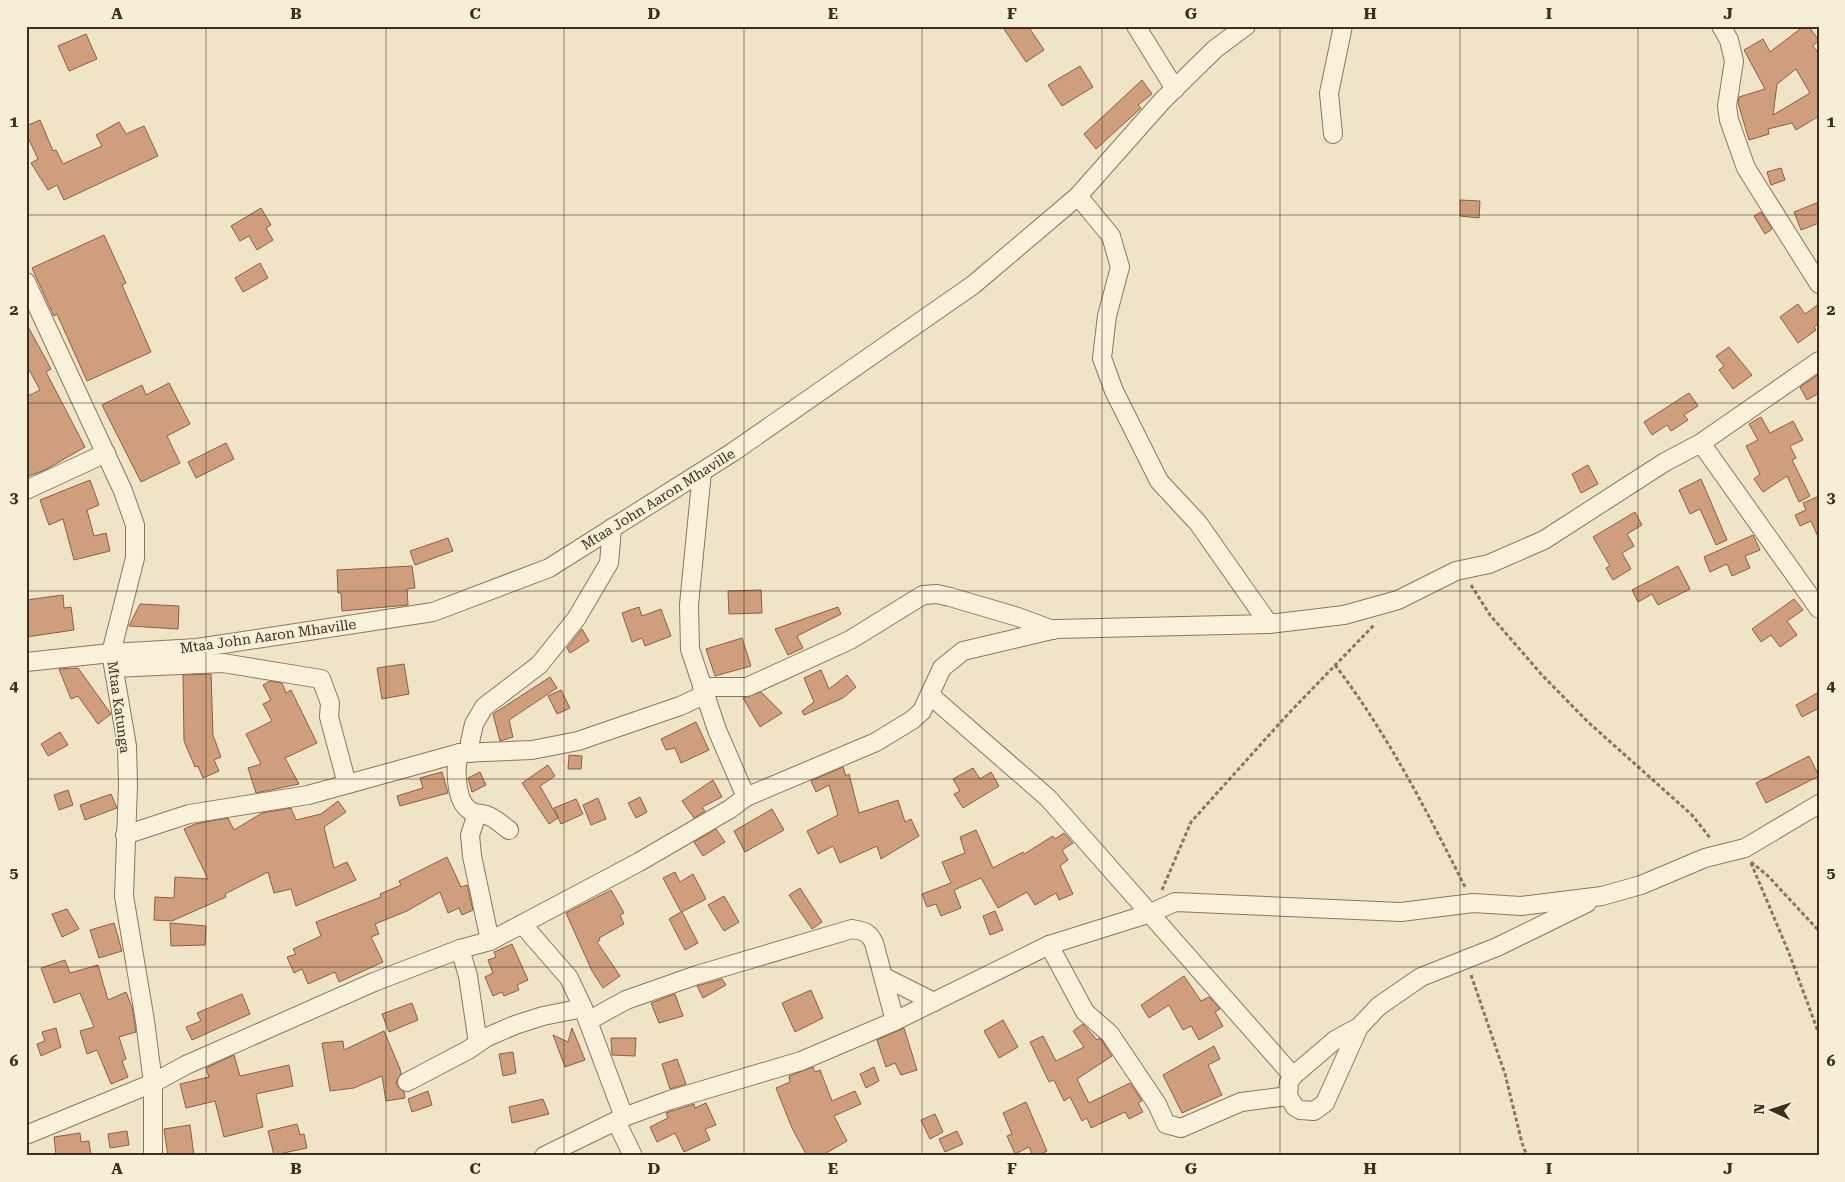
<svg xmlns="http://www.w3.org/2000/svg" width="1845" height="1182" font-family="'Roboto Serif',serif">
<rect width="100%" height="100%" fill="#f0e4c8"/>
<g fill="#cf9f7d" stroke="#8d5f41" fill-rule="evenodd">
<path d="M 1002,26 L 1028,26 L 1044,50 L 1026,62 Z"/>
<path d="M 1804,26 L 1808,26 L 1819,40 L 1813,46 L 1819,54 L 1819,116 L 1796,130 L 1792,123 L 1768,129 L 1769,134 L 1749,140 L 1738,103 L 1739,97 L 1765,89 L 1744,50 L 1763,39 L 1770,52 ZM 1796,69 L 1810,93 L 1773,115 L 1777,84 Z"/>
<path d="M 86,34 L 97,59 L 69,71 L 58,46 Z"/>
<path d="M 1080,66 L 1093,87 L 1062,106 L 1048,85 Z"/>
<path d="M 1142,80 L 1152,94 L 1138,105 L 1141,108 L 1096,149 L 1084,134 Z"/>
<path d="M 40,120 L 53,151 L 56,150 L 63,164 L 102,146 L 96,135 L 119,122 L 126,134 L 144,126 L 158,156 L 64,200 L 57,185 L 48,190 L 31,163 L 38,159 L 26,133 L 26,126 Z"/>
<path d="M 1781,168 L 1785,180 L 1771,185 L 1767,172 Z"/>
<path d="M 1460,200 L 1480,201 L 1479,218 L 1460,216 Z"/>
<path d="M 1819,202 L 1819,223 L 1801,230 L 1794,212 Z"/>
<path d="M 261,208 L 271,225 L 266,228 L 273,240 L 257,250 L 249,236 L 240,241 L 231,226 Z"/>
<path d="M 1761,212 L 1772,229 L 1765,234 L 1754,216 Z"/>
<path d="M 104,235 L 126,283 L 122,285 L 151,352 L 87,381 L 57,314 L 54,316 L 32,268 Z"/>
<path d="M 260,263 L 268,278 L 243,292 L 235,278 Z"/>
<path d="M 1798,304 L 1805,314 L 1819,304 L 1819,323 L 1814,327 L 1816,330 L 1798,343 L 1780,317 Z"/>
<path d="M 26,323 L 51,369 L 46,372 L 85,447 L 45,470 L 26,477 L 26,397 L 40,390 L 26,364 Z"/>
<path d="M 1729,347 L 1752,375 L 1733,389 L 1719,370 L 1724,366 L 1716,356 Z"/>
<path d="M 1819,374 L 1819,393 L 1807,400 L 1800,387 Z"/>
<path d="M 169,383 L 190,424 L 167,436 L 180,463 L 141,482 L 102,405 L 142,385 L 146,395 Z"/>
<path d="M 1689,393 L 1698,406 L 1684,415 L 1688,420 L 1671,431 L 1667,425 L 1652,435 L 1644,422 Z"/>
<path d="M 1761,417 L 1770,433 L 1793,421 L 1803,440 L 1790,446 L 1796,458 L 1792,460 L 1810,496 L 1799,502 L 1787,476 L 1763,492 L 1754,479 L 1760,474 L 1746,446 L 1758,440 L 1749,424 Z"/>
<path d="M 226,443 L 234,459 L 196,478 L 188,462 Z"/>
<path d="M 1588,465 L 1598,484 L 1581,493 L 1572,474 Z"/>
<path d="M 1701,479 L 1727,540 L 1716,545 L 1700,509 L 1690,514 L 1679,490 Z"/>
<path d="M 90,480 L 99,505 L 87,510 L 94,536 L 106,533 L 110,551 L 74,560 L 63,519 L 49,525 L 40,500 Z"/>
<path d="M 1819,496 L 1819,539 L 1811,521 L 1800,526 L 1795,515 L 1806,510 L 1803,503 Z"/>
<path d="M 1635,512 L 1642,525 L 1627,534 L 1634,546 L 1622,553 L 1631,569 L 1613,580 L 1606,568 L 1610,566 L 1593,537 Z"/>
<path d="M 1753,535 L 1760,550 L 1745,556 L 1750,568 L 1732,576 L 1727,564 L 1710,572 L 1704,557 Z"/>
<path d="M 448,538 L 453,551 L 415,565 L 410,551 Z"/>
<path d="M 412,566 L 415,588 L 407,589 L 408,605 L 342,611 L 341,593 L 338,593 L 337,570 Z"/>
<path d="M 1678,566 L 1690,589 L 1658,605 L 1652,594 L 1638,602 L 1632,590 Z"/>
<path d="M 761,590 L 762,613 L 729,614 L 728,591 Z"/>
<path d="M 63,595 L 64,608 L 71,607 L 74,630 L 26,637 L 26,600 Z"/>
<path d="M 1794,599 L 1803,610 L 1787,621 L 1797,635 L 1780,647 L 1771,635 L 1761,642 L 1752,629 Z"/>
<path d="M 140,604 L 179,606 L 178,629 L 129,626 Z"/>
<path d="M 639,607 L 642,616 L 661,609 L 671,636 L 645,646 L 642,638 L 632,642 L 622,613 Z"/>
<path d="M 838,607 L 841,614 L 797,636 L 803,648 L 788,655 L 775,629 Z"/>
<path d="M 582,629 L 589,641 L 570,653 L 567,648 Z"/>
<path d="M 742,638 L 751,666 L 715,676 L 706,649 Z"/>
<path d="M 404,664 L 409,694 L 382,699 L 377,668 Z"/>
<path d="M 78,668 L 111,714 L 98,724 L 78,696 L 71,699 L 59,669 Z"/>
<path d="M 821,670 L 829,689 L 847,675 L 856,687 L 843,698 L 804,715 L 802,711 L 814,702 L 804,678 Z"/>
<path d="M 211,674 L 213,735 L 221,757 L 214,760 L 219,771 L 203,778 L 198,766 L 195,767 L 184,741 L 183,675 Z"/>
<path d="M 550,677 L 557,688 L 509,720 L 513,737 L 500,741 L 493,714 Z"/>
<path d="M 270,681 L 282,683 L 286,693 L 291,690 L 317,743 L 285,758 L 299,784 L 256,793 L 248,768 L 261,764 L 246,734 L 272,721 L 263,704 L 271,700 L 263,685 Z"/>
<path d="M 561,690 L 570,708 L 557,714 L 548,696 Z"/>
<path d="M 761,692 L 782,713 L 760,727 L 743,698 Z"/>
<path d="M 1819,692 L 1819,708 L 1802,717 L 1796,705 Z"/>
<path d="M 696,722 L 709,750 L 681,763 L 675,748 L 666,750 L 661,739 Z"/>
<path d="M 60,732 L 68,745 L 48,756 L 41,744 Z"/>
<path d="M 569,755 L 582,756 L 581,769 L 568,769 Z"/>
<path d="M 1809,756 L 1819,776 L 1766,803 L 1756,783 Z"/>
<path d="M 548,765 L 555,776 L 540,786 L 558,818 L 549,824 L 522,783 Z"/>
<path d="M 843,767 L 846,776 L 849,774 L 859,813 L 898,800 L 905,822 L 911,819 L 919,836 L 881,859 L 877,846 L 840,863 L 833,846 L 818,854 L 807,831 L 838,815 L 829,785 L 816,792 L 811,781 Z"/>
<path d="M 973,768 L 980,779 L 991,772 L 999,786 L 963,808 L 954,794 L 960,791 L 953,779 Z"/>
<path d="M 442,772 L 448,793 L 400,806 L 397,796 L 423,788 L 420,778 Z"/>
<path d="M 480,772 L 486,785 L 472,792 L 468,778 Z"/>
<path d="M 713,780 L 722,797 L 702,807 L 705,811 L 694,818 L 682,801 Z"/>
<path d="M 68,790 L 73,805 L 59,810 L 54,795 Z"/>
<path d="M 111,794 L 117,808 L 85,820 L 80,805 Z"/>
<path d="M 640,797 L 647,812 L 636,818 L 628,803 Z"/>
<path d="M 598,798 L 606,819 L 591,825 L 583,805 Z"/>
<path d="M 576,799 L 583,814 L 561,824 L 554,808 Z"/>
<path d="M 338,801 L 346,812 L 324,827 L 334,868 L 347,862 L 356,880 L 296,906 L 291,889 L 274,893 L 268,872 L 225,894 L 226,897 L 172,921 L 154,920 L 155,897 L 174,898 L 175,877 L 208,879 L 184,829 L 195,824 L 228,818 L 234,830 L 262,813 L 291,808 L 296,820 L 321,814 Z"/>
<path d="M 772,809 L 784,830 L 745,852 L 734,831 Z"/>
<path d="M 716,829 L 725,842 L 703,856 L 694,842 Z"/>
<path d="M 976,830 L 993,868 L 1023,852 L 1024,854 L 1053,836 L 1055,839 L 1064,833 L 1073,843 L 1062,850 L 1068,860 L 1060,866 L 1073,894 L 1059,900 L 1056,893 L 1035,905 L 1027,892 L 998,908 L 981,878 L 954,890 L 961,908 L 941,916 L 936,904 L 927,907 L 922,894 L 951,883 L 942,862 L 965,853 L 960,837 Z"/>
<path d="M 447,857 L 461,887 L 467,885 L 473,910 L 462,915 L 459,908 L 448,913 L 440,892 L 407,911 L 375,924 L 379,934 L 371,937 L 383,962 L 339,982 L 335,972 L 308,984 L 302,969 L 294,973 L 287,957 L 296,954 L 293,949 L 321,936 L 316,922 L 381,897 L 380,894 L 401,885 L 399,881 Z"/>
<path d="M 675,872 L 680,882 L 693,874 L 706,899 L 682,912 L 698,943 L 685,950 L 669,919 L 681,912 L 663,878 Z"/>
<path d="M 800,888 L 822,922 L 812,929 L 789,895 Z"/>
<path d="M 611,890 L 624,913 L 620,915 L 624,924 L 599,938 L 600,940 L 597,942 L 620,976 L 603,988 L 592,971 L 566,913 Z"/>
<path d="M 724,896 L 739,922 L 724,931 L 708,905 Z"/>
<path d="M 67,909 L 79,929 L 62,937 L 52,914 Z"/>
<path d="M 995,911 L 1003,930 L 990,935 L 983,916 Z"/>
<path d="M 114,923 L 122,951 L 99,958 L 90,930 Z"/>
<path d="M 170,923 L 206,926 L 205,945 L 171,946 Z"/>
<path d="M 512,944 L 528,980 L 517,985 L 519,990 L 504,996 L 502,992 L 493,996 L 485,977 L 493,973 L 488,960 L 496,957 L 494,952 Z"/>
<path d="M 65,960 L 70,973 L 98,965 L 108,1000 L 126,992 L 132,1007 L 136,1032 L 119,1037 L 126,1059 L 122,1061 L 128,1077 L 111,1084 L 97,1050 L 87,1054 L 80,1031 L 94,1027 L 80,993 L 54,1003 L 41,968 Z"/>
<path d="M 1184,976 L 1201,1001 L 1209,997 L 1220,1009 L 1215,1012 L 1223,1026 L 1199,1040 L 1191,1026 L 1183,1030 L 1169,1005 L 1149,1018 L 1141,1005 Z"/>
<path d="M 722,979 L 726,985 L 703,998 L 697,986 Z"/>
<path d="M 811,990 L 823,1018 L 795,1032 L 782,1003 Z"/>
<path d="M 242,994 L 250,1014 L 192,1040 L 186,1027 L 201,1021 L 197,1013 Z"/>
<path d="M 675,994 L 683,1016 L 659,1023 L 651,1003 Z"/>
<path d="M 412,1003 L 418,1020 L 389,1032 L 382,1014 Z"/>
<path d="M 1003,1020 L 1018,1047 L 999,1058 L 984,1031 Z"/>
<path d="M 1083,1024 L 1097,1040 L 1099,1038 L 1102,1041 L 1112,1056 L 1077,1079 L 1089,1103 L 1130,1083 L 1142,1101 L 1138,1103 L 1143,1112 L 1129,1119 L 1125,1112 L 1091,1128 L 1087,1118 L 1082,1121 L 1070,1097 L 1064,1101 L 1054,1080 L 1049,1082 L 1030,1042 L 1043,1036 L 1056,1061 L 1084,1047 L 1073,1031 Z"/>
<path d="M 56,1028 L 61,1047 L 41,1056 L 37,1044 L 45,1041 L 42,1032 Z"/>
<path d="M 572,1028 L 585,1060 L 565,1067 L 553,1035 L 568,1042 Z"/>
<path d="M 904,1028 L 917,1070 L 901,1075 L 895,1063 L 886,1067 L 877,1040 Z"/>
<path d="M 384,1031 L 400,1069 L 401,1074 L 396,1082 L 398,1087 L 404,1092 L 405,1098 L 386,1101 L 382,1076 L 354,1088 L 330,1091 L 322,1043 L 343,1041 L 344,1050 Z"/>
<path d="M 611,1038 L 636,1038 L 635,1056 L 612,1055 Z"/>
<path d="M 1214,1046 L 1220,1059 L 1208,1065 L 1222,1095 L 1182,1113 L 1163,1075 Z"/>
<path d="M 513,1052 L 516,1073 L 503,1076 L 499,1054 Z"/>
<path d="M 234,1055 L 240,1076 L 289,1065 L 293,1086 L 256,1094 L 263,1127 L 224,1137 L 215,1101 L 186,1108 L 180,1084 L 209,1077 L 206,1068 Z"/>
<path d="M 677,1059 L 686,1084 L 670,1089 L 662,1064 Z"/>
<path d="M 813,1067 L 815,1072 L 820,1070 L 832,1101 L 855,1091 L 861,1104 L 834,1116 L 847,1141 L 821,1156 L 807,1156 L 792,1128 L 776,1088 L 790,1082 L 789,1076 Z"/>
<path d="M 874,1067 L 879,1081 L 866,1088 L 860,1074 Z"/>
<path d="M 428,1091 L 432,1105 L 412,1112 L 408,1099 Z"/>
<path d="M 543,1099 L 549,1114 L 512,1123 L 509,1107 Z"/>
<path d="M 1026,1102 L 1047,1151 L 1036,1156 L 1033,1156 L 1029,1147 L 1015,1154 L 1007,1136 L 1012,1134 L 1003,1113 Z"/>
<path d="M 706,1103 L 716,1125 L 705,1129 L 710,1140 L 684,1152 L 675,1133 L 657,1142 L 650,1127 L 668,1118 L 666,1113 L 694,1104 L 695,1108 Z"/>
<path d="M 935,1114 L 943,1132 L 930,1139 L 921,1120 Z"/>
<path d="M 297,1124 L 300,1135 L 304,1134 L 307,1148 L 274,1155 L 268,1131 Z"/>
<path d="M 190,1125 L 194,1156 L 168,1156 L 164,1129 Z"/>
<path d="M 127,1131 L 129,1145 L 110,1148 L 108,1134 Z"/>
<path d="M 957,1131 L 963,1144 L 945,1152 L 939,1139 Z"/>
<path d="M 80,1133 L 81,1142 L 89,1141 L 91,1156 L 56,1156 L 54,1137 Z"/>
</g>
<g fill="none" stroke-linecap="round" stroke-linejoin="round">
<defs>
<g id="minor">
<path d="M 1136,26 L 1175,89"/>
<path d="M 1721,26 L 1729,40 L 1734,61 L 1727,106 L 1729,120 L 1746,168 L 1819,284"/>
<path d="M 1333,134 L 1329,93 L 1343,26"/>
<path d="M 1078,196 L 1111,236 L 1120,267 L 1107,316 L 1102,358 L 1114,391 L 1159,481 L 1198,523 L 1269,624"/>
<path d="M 26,282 L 123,491 L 135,525 L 135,558 L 111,653 L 127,746 L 128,785 L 124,896 L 145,1021 L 153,1083 L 153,1156"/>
<path d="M 1701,443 L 1819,609"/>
<path d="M 702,472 L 689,605 L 690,649 L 717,730 L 746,797"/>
<path d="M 26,490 L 106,453"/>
<path d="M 26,662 L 111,653 L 197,648 L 433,612 L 549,568 L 733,452 L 973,285 L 1078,196 L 1163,100 L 1215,49 L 1246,26"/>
<path d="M 114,668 L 223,663 L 321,679 L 330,703 L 329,717 L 347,784"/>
<path d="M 702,687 L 747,687 L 850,640 L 923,595 L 937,594 L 950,597 L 1018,617 L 1053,630"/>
<path d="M 931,696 L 1048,798 L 1293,1076"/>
<path d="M 460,753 C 454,766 456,800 468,809 C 473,814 479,813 486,815 C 494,817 502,825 509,830"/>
<path d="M 471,753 L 470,742 L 474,724 L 484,707 L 539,665 L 576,619 L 609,563 L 612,528"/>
<path d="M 477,814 L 470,835 L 472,856 L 490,941"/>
<path d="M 125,835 L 189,814 L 308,795 L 460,753 L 532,750 L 578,741 L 680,706 L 704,695"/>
<path d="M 522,924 L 569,978 L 583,1008 L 624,1117"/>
<path d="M 1049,945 L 1085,1012 L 1110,1034 L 1157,1104 L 1166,1124 L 1181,1128 L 1241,1102 L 1288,1096"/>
<path d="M 460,949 L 468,976 L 478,1043"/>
<path d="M 884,977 L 934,1002"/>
<path d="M 588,1021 L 626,1000 L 697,975 L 852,929 C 864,931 869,932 874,943 L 895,1021"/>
<path d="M 1359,1027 L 1325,1103 L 1314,1111 L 1300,1110 L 1295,1107 L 1288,1096 L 1289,1082 L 1293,1076 L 1335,1040 L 1359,1027 L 1379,1006 L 1421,977 L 1497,947 L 1587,903"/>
<path d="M 407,1082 L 468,1050 L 487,1037 L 515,1025 L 543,1016 L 583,1008"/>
<path d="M 616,1121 L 633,1156"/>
<path d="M 26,1135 L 153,1083 L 186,1065 L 374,982 L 460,949 L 490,941 L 639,862 L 730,809 L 746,797 L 876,742 L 912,720 L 922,711 L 942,668 L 963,651 L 1056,629 L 1269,624 L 1344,615 L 1398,600 L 1456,571 L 1489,564 L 1544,540 L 1665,462 L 1701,443 L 1819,361"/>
<path d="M 544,1156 L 624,1117 L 670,1100 L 801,1061 L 895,1021 L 1049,945 L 1151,913 L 1175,902 L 1401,912 L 1473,903 L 1521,906 L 1602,896 L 1641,885 L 1705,858 L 1745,848 L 1819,804"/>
</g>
</defs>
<use href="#minor" stroke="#8d765c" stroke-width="20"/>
<g stroke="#8d765c" stroke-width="3" stroke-dasharray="4 2.5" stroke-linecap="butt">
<path d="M 1471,585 L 1490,615 L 1542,675 L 1588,722 L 1692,815 L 1711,839"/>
<path d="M 1335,665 C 1387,733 1428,813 1466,889"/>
<path d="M 1751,862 L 1768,876 L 1819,931"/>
<path d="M 1751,863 L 1789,953 L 1819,1034"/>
<path d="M 1162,890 L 1191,822 L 1288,714 L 1375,624"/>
<path d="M 1471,975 L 1505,1074 L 1522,1143 L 1527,1156"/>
</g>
<use href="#minor" stroke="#faf1dc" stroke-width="18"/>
</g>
<path fill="none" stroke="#3d2e20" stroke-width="1" stroke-opacity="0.55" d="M 206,26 L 206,1156M 386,26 L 386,1156M 564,26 L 564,1156M 744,26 L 744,1156M 922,26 L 922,1156M 1102,26 L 1102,1156M 1280,26 L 1280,1156M 1460,26 L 1460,1156M 1638,26 L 1638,1156M 26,215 L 1819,215M 26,403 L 1819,403M 26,591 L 1819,591M 26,779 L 1819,779M 26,967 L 1819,967"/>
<g text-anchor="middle" stroke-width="4" stroke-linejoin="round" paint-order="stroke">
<g font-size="14" fill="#3d2e20" stroke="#f7eed8">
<text transform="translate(658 499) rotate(-32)" y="5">Mtaa John Aaron Mhaville</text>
<text transform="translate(268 636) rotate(-8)" y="5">Mtaa John Aaron Mhaville</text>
<text transform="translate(119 707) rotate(82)" y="5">Mtaa Katunga</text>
</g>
</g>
<rect width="1845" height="1182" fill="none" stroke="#f7eed8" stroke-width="55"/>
<g transform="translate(1772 1110) rotate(274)" stroke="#f7eed8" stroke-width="4" paint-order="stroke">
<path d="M0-4L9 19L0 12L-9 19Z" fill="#3d2e20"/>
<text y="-8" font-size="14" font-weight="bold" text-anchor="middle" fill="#3d2e20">N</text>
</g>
<rect x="28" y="28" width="1790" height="1126" fill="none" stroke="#3d2e20" stroke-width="2"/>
<g font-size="16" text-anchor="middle" font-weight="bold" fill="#3d2e20">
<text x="117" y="19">A</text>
<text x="296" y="19">B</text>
<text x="475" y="19">C</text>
<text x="654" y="19">D</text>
<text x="833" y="19">E</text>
<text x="1012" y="19">F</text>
<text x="1191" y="19">G</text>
<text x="1370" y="19">H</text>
<text x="1549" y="19">I</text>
<text x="1728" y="19">J</text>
<text x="14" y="127">1</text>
<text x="1831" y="127">1</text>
<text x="14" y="315">2</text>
<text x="1831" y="315">2</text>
<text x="14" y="503">3</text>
<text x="1831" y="503">3</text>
<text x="14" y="691">4</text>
<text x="1831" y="691">4</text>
<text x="14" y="878">5</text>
<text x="1831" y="878">5</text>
<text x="14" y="1066">6</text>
<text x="1831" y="1066">6</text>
<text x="117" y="1174">A</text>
<text x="296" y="1174">B</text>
<text x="475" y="1174">C</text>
<text x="654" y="1174">D</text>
<text x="833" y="1174">E</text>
<text x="1012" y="1174">F</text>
<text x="1191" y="1174">G</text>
<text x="1370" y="1174">H</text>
<text x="1549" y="1174">I</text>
<text x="1728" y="1174">J</text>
</g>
</svg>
